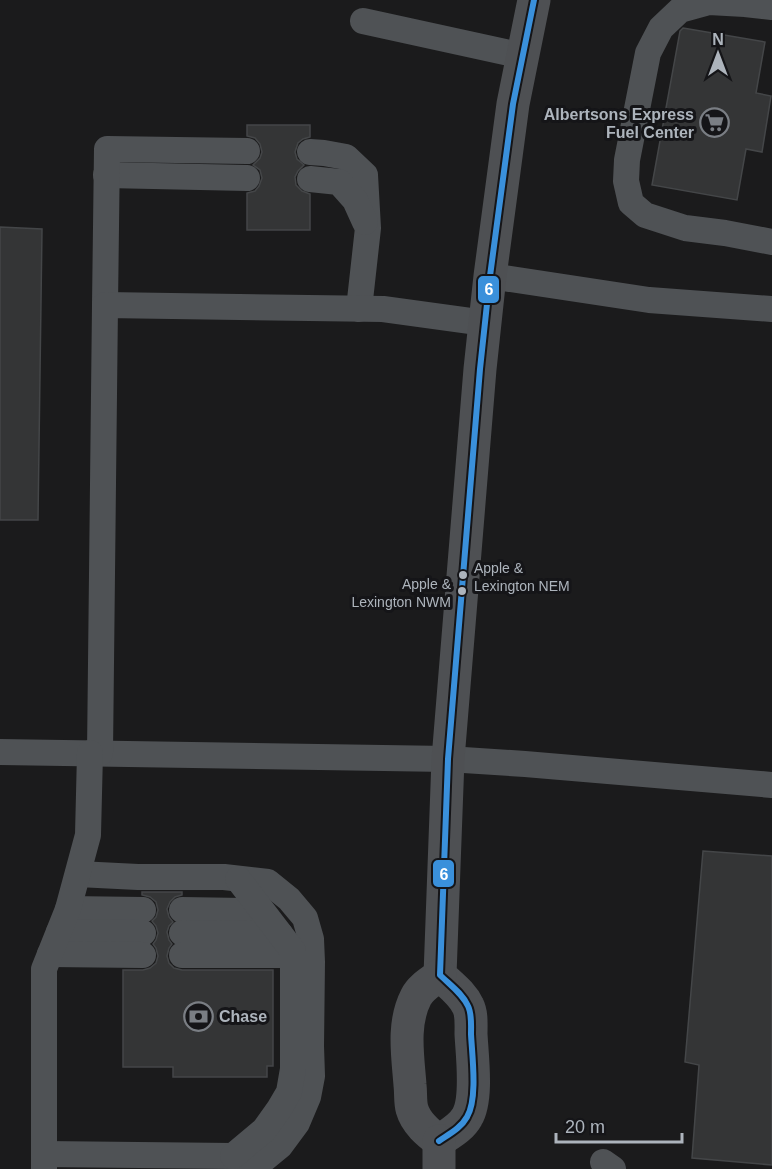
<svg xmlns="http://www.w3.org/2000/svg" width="772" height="1169" font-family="Arial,sans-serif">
<rect width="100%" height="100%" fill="#1b1b1c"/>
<g fill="#343536" stroke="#444648" stroke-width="1.5">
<path d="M 683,28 L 765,42 L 756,93 L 771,96 L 762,152 L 746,149 L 737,200 L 652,185 L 680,31 Z"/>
<path d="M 247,125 L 310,125 L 310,137 L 303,139 L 298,143 L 295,152 L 297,159 L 304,165 L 298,171 L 295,177 L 296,185 L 302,191 L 310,194 L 310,230 L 247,230 L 247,193 L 255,191 L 259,186 L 262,178 L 260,170 L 253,165 L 260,158 L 262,152 L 260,144 L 255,138 L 247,136 Z"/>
<path d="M 0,227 L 42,229 L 38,520 L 0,520 Z"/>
<path d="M 703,851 L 772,856 L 772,1165 L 692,1158 L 699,1065 L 685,1062 Z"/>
<path d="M 142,892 L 182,892 L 182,895 L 175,897 L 170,902 L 167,909 L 169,917 L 173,922 L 169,926 L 167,932 L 169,940 L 172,944 L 169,948 L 167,956 L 169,963 L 174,968 L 182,970 L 273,970 L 273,1066 L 267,1066 L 267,1077 L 173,1077 L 173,1067 L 123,1067 L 123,970 L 143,970 L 150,968 L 156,963 L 158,956 L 156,948 L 153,944 L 156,940 L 158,933 L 156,926 L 152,921 L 156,917 L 158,910 L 156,902 L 150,897 L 142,895 Z"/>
</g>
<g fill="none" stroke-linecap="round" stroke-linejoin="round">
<g stroke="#4f5255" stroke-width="26">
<path d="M 772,7 L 745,4 L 709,2 L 680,10 L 661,28 L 648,53 L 627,160 L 626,181 L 631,203 L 645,215 L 685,228 L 725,233 L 772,242"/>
<path d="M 363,21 L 523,56"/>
<path d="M 310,152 L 324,153 L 346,157 L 365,175 L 368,228 L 359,309"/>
<path d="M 106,175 L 247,178"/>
<path d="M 310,179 L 339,182 L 355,200 L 365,222"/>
<path d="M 490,276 L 649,300 L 772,309"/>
<path d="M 105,305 L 107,149 L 247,151"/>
<path d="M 0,752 L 448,759 L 525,764 L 772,785"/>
<path d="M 100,753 L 105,305 L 383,309 L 485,323"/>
<path d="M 78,874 L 138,877 L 224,877 L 268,882 L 289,899 L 305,918 L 311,939 L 312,962 L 311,1046 L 312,1076 L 308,1097 L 297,1123 L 280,1146 L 252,1169"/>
<path d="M 68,909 L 143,910"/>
<path d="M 182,910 L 244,911 L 270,927"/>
<path d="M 59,932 L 143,933"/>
<path d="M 182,933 L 280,934"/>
<path d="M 50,954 L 143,955"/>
<path d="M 182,955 L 293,955"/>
<path d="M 44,1154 L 233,1156 L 233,1169"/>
<path d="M 233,1156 L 264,1130 L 279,1109 L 289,1092 L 293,1069 L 293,951 L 238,879"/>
<path d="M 603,1162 L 613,1169"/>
<path d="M 44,1169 L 44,969 L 68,909 L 88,835 L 90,753"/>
</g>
<g stroke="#4e5053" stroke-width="33">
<path d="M 439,1141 C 449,1134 461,1128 467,1117 C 478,1099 472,1055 471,1034 C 471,1025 472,1014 468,1006 C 462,993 450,985 440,975 L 448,759 L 480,369 L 490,276 L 513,104 L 534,0"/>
<path d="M 439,1141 C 428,1133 416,1123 412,1109 C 410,1102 411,1093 410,1085 C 408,1057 402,1024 416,997 C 421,987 431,982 440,975"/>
<path d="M 439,1169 L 439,1141"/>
</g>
<defs>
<path id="bus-1" d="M 439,1141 C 449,1134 461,1128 467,1117 C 478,1099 472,1055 471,1034 C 471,1025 472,1014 468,1006 C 462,993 450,985 440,975 L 448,759 L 480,369 L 490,276 L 513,104 L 534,0"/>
</defs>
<use href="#bus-1" stroke="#151518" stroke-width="10"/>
<use href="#bus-1" stroke="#3a90db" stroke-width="6"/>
</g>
<defs>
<symbol id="supermarket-ring" viewBox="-11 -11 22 22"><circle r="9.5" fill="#151518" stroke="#7a7e84" stroke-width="1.5"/><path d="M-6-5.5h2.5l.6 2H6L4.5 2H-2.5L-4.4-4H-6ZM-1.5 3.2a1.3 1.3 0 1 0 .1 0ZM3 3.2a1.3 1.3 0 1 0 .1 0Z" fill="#7a7e84"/></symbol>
<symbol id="bank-ring" viewBox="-11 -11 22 22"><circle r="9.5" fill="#151518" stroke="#7a7e84" stroke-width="1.5"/><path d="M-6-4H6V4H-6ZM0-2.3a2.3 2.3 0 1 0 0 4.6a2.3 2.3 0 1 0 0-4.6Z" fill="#7a7e84"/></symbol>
</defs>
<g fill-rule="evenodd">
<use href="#supermarket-ring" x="698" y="106" width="33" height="33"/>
<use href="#bank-ring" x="182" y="1000" width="33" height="33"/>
</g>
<g fill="#adb4bc" stroke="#151518" stroke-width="2">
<circle cx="463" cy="575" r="5"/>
<circle cx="462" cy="591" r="5"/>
</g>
<g text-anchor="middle" stroke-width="6" stroke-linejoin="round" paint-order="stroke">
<g font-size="14" fill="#adb4bc" stroke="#151518" text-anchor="start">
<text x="474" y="573">Apple &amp;<tspan x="474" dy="18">Lexington NEM</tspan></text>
<text x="451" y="589" text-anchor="end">Apple &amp;<tspan x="451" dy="18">Lexington NWM</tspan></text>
</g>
<g font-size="16" font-weight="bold" fill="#adb4bc" stroke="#151518" text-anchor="end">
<text x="694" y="120">Albertsons Express<tspan x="694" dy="18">Fuel Center</tspan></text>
<text x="219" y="1022" text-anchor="start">Chase</text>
</g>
</g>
<g stroke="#151518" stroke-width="2">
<rect x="477" y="275" width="23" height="29" rx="6" fill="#3a90db"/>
<rect x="432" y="859" width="23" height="29" rx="6" fill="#3a90db"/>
</g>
<g font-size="16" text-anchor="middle" font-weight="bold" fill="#fff">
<text x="489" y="295">6</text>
<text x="444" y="880">6</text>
</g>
<g transform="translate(718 54)" stroke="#151518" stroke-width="4.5" paint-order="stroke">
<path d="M0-4.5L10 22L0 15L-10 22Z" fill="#adb4bc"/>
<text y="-9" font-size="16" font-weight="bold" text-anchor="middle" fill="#adb4bc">N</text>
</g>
<path d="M556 1133v9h126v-9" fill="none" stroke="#adb4bc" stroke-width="3"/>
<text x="565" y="1133" font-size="18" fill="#adb4bc" stroke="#151518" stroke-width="4.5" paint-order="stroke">20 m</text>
</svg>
